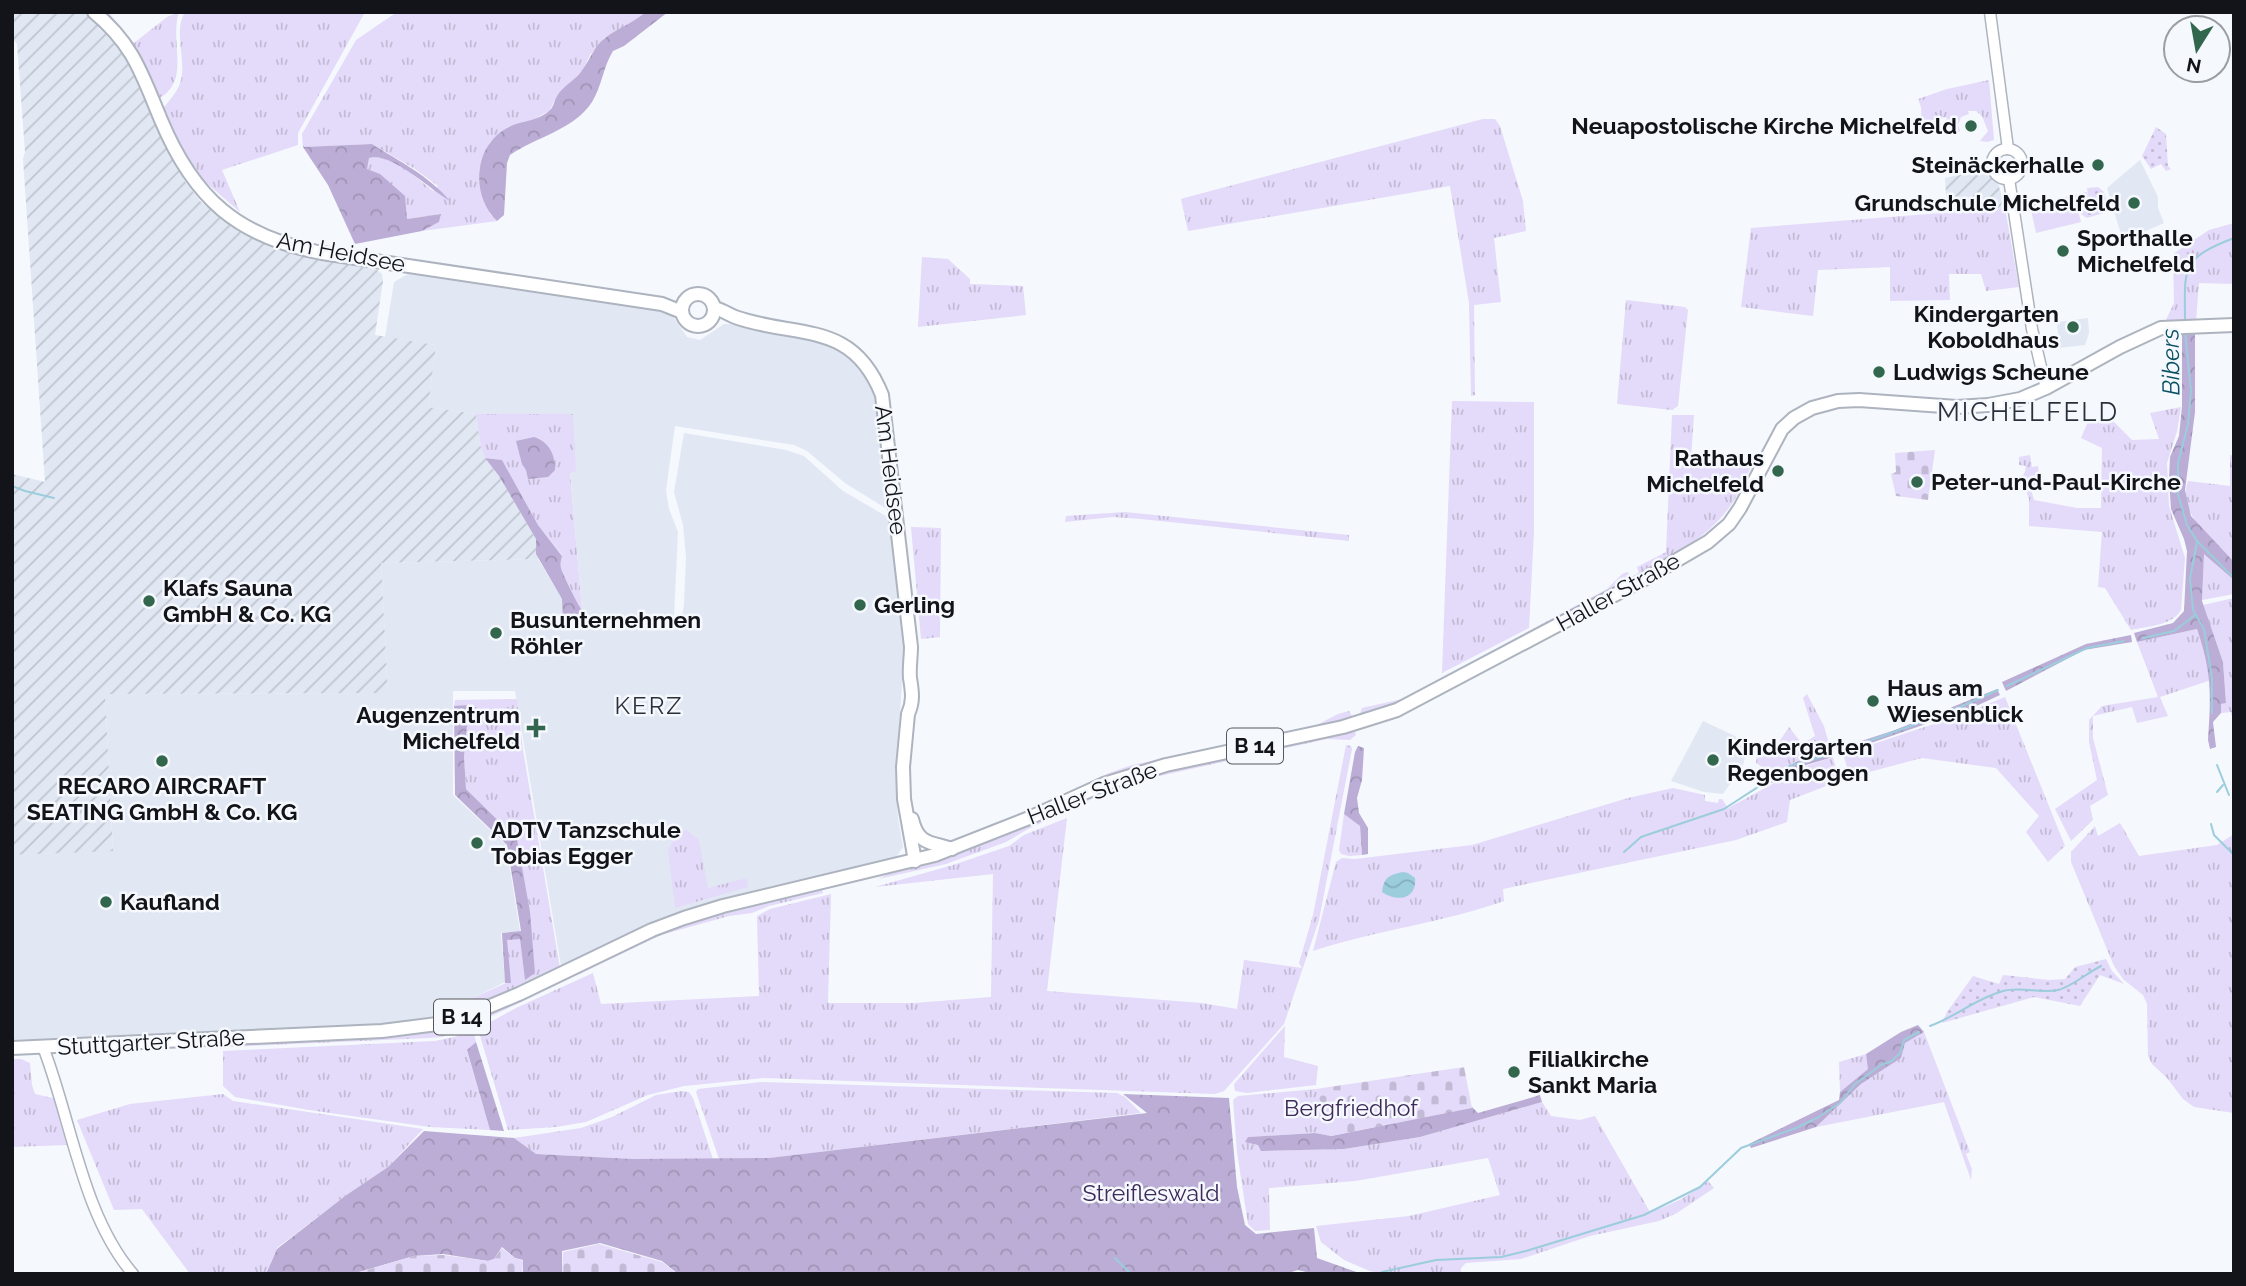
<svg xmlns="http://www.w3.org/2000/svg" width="2246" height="1286" font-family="Raleway,sans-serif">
<defs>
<pattern id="industrial-furrows" width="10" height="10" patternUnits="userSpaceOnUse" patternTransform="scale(1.75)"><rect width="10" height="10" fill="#e1e8f3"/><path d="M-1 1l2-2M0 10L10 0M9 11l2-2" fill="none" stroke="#c0c6d0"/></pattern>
<pattern id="grass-tufts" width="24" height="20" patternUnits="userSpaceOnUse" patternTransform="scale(1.75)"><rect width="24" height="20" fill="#e4daf9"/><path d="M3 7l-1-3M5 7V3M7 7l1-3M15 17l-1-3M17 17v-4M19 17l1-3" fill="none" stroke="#c3bad5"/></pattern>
<pattern id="forest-crowns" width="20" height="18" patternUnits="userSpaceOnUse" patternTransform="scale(1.75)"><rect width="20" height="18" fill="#bbadd5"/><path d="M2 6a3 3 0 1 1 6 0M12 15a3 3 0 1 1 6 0" fill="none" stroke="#a094b6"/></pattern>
<pattern id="cemetery-stones" width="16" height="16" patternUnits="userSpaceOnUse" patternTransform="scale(1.75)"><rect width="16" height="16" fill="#e4daf9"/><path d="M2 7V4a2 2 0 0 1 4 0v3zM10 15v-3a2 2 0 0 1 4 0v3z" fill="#c3bad5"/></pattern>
<pattern id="park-dots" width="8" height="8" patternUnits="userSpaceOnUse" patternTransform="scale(1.75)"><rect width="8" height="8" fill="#e4daf9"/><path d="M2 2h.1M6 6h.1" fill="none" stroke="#c3bad5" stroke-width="1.8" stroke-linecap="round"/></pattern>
<pattern id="water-waves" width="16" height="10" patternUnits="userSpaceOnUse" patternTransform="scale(1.75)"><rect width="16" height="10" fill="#9bcddd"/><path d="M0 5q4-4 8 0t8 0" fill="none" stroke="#84afbd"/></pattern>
</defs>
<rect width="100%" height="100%" fill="#f5f8fd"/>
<g fill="#e1e8f3">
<path d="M 2140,160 L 2158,197 L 2158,208 L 2164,223 L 2123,241 L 2107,188 Z"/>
<path d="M 408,274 L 465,280 L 662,311 L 672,315 L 687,337 L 700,340 L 724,324 L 729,324 L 811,339 L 841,351 L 861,369 L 872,388 L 877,401 L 890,511 L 845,483 L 807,451 L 794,445 L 675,426 L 666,490 L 669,509 L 678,532 L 674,616 L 682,616 L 684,604 L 686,557 L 683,525 L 674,492 L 684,433 L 786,450 L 804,456 L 843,491 L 891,519 L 904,651 L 896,777 L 898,818 L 903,847 L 897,856 L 886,861 L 711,903 L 644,927 L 561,966 L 515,691 L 453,691 L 453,795 L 506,845 L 520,931 L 501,933 L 505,982 L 473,998 L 475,1008 L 416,1024 L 12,1040 L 12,855 L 113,850 L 105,694 L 388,693 L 381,563 L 538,559 L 562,599 L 563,628 L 580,629 L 582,610 L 570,472 L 513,416 L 476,414 L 428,407 L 436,345 L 385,337 L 394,282 Z"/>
<path d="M 2088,318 L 2089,333 L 2085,345 L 2059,348 L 2057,322 Z"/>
<path d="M 1703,721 L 1735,736 L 1743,744 L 1746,754 L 1743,765 L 1723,794 L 1704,792 L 1671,781 Z"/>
</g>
<g fill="url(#industrial-furrows)">
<path d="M 12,12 L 86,12 L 103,25 L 138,72 L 170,152 L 184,180 L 200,201 L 219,217 L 243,233 L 276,249 L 377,270 L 382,274 L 383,281 L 375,335 L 436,345 L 428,407 L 476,414 L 481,448 L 485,458 L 499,476 L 536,539 L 538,559 L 381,563 L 388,693 L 105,694 L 113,851 L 12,855 L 12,474 L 45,482 L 23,159 L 25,152 L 17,44 L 12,39 Z"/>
<path d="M 1976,171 L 1988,174 L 1998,183 L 2005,208 L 1947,214 L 1945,178 Z"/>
</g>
<g fill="url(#grass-tufts)">
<path d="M 101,12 L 108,12 L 134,43 L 167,17 L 179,12 C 169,43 192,81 158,99 L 140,60 Z"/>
<path d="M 185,12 L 365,12 L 298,133 L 298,145 L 222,170 L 240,212 L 195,173 L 162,110 C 167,103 175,95 179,86 C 189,64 172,34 185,12 Z"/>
<path d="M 397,12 L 646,12 L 633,23 L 604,38 L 590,55 L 583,70 L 556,97 L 550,110 L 535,119 L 509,127 L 490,142 L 479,170 L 490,214 L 497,221 L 422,231 L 439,222 L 441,214 L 407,219 L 366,169 L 369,158 C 392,153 416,178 433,191 L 438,186 L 415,169 L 372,144 L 303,147 L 302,134 L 356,40 Z"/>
<path d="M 1989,80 L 1994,140 L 1987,142 L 1980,141 L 1988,131 L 1982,116 L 1976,111 L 1968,111 L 1969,114 L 1961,117 L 1958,125 L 1960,131 L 1957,133 L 1950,129 L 1946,117 L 1924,122 L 1929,132 L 1922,128 L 1921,107 L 1918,99 L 1947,89 Z"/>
<path d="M 1483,119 L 1495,119 L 1500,126 L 1523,201 L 1526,231 L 1494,238 L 1501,302 L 1474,305 L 1475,395 L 1471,396 L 1469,303 L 1450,186 L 1188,231 L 1181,199 L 1184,198 Z"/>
<path d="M 2005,208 L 2019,287 L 1986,291 L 1981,274 L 1949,274 L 1950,300 L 1890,301 L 1890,267 L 1818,270 L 1813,316 L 1741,307 L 1751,228 Z"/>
<path d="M 2234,223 L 2234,284 L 2199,283 L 2196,321 L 2165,322 L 2174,303 L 2173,254 L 2209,230 Z"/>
<path d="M 922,257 L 948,259 L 970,279 L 970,284 L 1023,286 L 1026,315 L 918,327 Z"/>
<path d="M 1626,300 L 1685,307 L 1688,310 L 1678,406 L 1672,410 L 1617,404 Z"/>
<path d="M 1452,401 L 1534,402 L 1534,531 L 1529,628 L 1442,673 Z"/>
<path d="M 2181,407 L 2177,431 L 2167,463 L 2169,506 L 2185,558 L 2181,610 C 2172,626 2148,626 2131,630 L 2105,588 L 2098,587 L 2102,532 L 2029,526 L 2029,499 L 2021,478 L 2025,472 L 2026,466 L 2019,465 L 2019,457 L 2030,455 L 2032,467 L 2038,466 L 2040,484 L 2030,486 L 2034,500 L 2077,508 L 2101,508 L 2102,448 L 2081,438 L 2090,417 L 2098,421 L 2110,418 L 2132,440 L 2159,439 L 2150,413 Z"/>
<path d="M 476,414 L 573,414 L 576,471 L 570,473 L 582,610 C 579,607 562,573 561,568 C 560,564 561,560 562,555 L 538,525 L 502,460 L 485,458 L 481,448 Z"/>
<path d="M 1672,415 L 1694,415 L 1691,458 L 1755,458 C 1749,471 1743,484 1736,497 C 1714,535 1677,553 1639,573 L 1637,567 L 1666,552 Z"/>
<path d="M 2230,455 L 2234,456 L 2234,562 C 2213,543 2177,513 2188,481 L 2230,486 Z"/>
<path d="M 1125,512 L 1349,535 L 1349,541 L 1141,519 L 1113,517 L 1065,522 L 1066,516 Z"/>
<path d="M 911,527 L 941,528 L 940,637 L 921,639 Z"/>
<path d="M 2204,553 L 2234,580 L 2234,594 L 2202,600 Z"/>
<path d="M 1627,572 L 1633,577 L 1633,581 L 1402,703 L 1359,716 L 1362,708 L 1402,699 L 1607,589 L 1622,574 Z"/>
<path d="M 2234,598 L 2234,726 L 2231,712 L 2221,713 L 2221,704 L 2226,703 L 2223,662 L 2203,605 Z"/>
<path d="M 2197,629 L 2207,659 L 2211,680 L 2160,697 L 2168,716 L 2137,723 L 2132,707 L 2093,716 L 2093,738 L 2108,795 L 2090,806 L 2093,820 L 2071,841 L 2055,809 L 2097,780 L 2089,742 L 2089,720 L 2102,706 L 2158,697 L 2137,642 Z"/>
<path d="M 1807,694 L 1824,726 L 1831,751 L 1804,757 L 1773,774 L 1756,763 L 1757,754 L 1761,754 L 1770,744 L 1775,748 L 1789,727 L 1802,744 L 1815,736 L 1803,698 Z"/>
<path d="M 2005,697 L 2065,846 L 2048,862 L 2026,832 L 2039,816 L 1996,768 L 1922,758 L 1850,777 L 1843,754 L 1958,716 Z"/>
<path d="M 517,699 L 523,750 L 560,968 L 476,1008 L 473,998 L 506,983 L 506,940 L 520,938 L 525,979 L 535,973 L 517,839 L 466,789 L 464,757 L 469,706 L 454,706 L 455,700 Z"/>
<path d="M 1349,711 L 1352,716 L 1351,720 L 1185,757 L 1003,823 L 1006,820 L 1109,773 L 1132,765 L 1315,726 L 1338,714 Z"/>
<path d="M 1354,729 L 1356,735 L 1350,740 L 1327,739 L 1137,781 L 1115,788 L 1028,829 L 1006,842 L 946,864 L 878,879 L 890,873 L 916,868 L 952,856 L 1141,775 Z"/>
<path d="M 1346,745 L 1351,746 L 1352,749 L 1319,920 L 1284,1024 L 1224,1091 L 1215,1094 L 764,1078 L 684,1086 L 648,1095 L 586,1122 L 556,1127 L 508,1130 L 478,1029 L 516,1008 L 593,973 L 601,1004 L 759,996 L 757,916 L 770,909 L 831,894 L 828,1003 L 914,1003 L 991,997 L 993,874 L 875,887 L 953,865 L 1009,846 L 1024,835 L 1067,818 L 1047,991 L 1202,1003 L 1237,1009 L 1244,960 L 1302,968 L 1299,963 L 1313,915 Z"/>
<path d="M 1833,757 L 1839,781 L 1790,800 L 1787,822 L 1736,840 L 1503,889 L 1504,901 C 1442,923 1376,930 1313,951 L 1336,862 L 1342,858 L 1355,859 L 1472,845 L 1628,798 L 1673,788 L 1705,795 L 1705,801 L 1718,803 L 1719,799 L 1722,799 L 1728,808 L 1806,766 Z"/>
<path d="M 1344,814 L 1360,826 L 1362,855 L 1349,856 L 1341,854 L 1339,850 Z"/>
<path d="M 2120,823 L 2139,856 L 2217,845 L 2234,834 L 2234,1113 L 2194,1107 L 2183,1099 L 2167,1078 L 2152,1064 L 2148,1056 L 2147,1004 L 2143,995 L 2123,979 L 2114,966 L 2071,862 L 2071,852 L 2095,826 L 2098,836 Z"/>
<path d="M 687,830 L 699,840 L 708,888 L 747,878 L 748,887 L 675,908 L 668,851 L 677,833 Z"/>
<path d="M 822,889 L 823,893 L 769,906 L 752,913 L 729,916 L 661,935 L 477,1023 L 475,1022 L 477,1017 L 662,930 Z"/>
<path d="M 466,1022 L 469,1024 L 467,1028 L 442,1037 L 428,1038 L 229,1047 L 223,1046 L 224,1042 L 400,1035 Z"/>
<path d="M 1285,1026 L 1284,1057 L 1318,1066 L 1316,1085 L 1247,1093 L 1235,1091 L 1234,1084 Z"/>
<path d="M 473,1029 L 476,1042 L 467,1051 L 490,1130 L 430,1127 L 309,1110 L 235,1097 L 223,1086 L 223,1051 L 435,1041 L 454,1037 Z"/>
<path d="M 1924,1032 L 1970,1152 L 1966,1154 L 1972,1169 L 1971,1180 L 1944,1102 L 1816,1127 L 1861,1084 L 1901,1058 L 1905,1043 Z"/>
<path d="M 1866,1054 L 1869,1069 L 1840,1092 L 1839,1062 Z"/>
<path d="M 12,1059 L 21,1059 L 30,1063 L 32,1085 L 35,1094 L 57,1099 L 68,1145 L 12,1147 Z"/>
<path d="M 761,1082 L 1117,1093 L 1125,1097 L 1141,1113 L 770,1158 L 719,1159 L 696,1092 L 698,1089 Z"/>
<path d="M 1316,1089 L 1331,1136 L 1315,1133 L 1248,1137 L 1258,1145 L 1262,1151 L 1344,1149 L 1420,1137 L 1542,1102 L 1551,1116 L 1580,1120 L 1595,1116 L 1650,1212 C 1671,1205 1691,1196 1707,1180 L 1714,1188 L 1677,1213 L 1659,1221 L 1590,1236 L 1521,1259 L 1466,1263 L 1461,1268 L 1461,1274 L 1382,1274 L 1370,1271 L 1344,1260 L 1321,1242 L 1316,1226 L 1409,1216 L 1500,1195 L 1488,1158 L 1355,1181 L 1269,1188 L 1270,1230 L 1255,1231 L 1248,1224 L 1237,1152 L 1233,1100 L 1238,1096 Z"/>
<path d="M 682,1091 L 689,1092 L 693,1098 L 713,1159 L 634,1159 L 535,1154 L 514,1138 L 581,1128 L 612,1117 L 656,1095 Z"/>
<path d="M 223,1094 L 233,1101 L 423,1129 L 388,1167 L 345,1196 L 277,1248 L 266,1274 L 190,1274 L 142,1209 L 114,1210 L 77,1120 L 130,1104 Z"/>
</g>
<g fill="url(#forest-crowns)">
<path d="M 646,12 L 668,12 L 624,46 L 613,51 C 603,67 602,86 592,102 C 574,130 536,137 510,155 L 507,163 L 504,215 L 497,221 C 470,195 473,143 511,126 C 522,121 541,120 550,110 C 554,107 554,100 557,96 C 564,85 577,79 583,69 C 591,58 594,46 605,38 C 618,28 633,23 646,12 Z"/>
<path d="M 372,144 C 400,162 428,175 450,201 C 429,189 392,152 369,158 L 367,169 L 380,174 L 405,196 L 407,219 L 441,214 L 439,222 L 422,231 L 355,244 L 328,185 L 303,147 Z"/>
<path d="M 2182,332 L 2195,332 L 2195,412 L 2185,490 L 2191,516 L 2234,562 L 2234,580 L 2204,554 L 2202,601 L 2223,662 L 2226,703 L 2221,704 L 2221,713 L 2213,722 L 2216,747 L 2210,749 L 2208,740 C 2211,694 2212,673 2197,629 L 2137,642 L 2134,633 L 2173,623 L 2184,611 L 2187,551 L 2184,539 L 2171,509 L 2169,479 L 2170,457 L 2179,436 L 2182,407 Z"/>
<path d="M 534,437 C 549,442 555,454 555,470 L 548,477 L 528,479 L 526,470 L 522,464 L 516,441 Z"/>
<path d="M 485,458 L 502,460 L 538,525 L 562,556 C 561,560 560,564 561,568 C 562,573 579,607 582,610 L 580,629 L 563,628 L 562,599 L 536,554 L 536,539 L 499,476 Z"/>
<path d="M 2131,635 L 2132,642 L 2084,650 L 2006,691 L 2002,682 L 2086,644 Z"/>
<path d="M 1997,689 L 2000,695 L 1972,708 L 1848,751 L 1846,746 L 1895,730 Z"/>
<path d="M 469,705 L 464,757 L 466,789 L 517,839 L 530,912 L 535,973 L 525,980 L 520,939 L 507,940 L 511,983 L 505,983 L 502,933 L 521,931 L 507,845 L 455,795 L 454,706 Z"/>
<path d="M 1358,746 L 1364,748 L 1362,780 L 1357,798 L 1359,813 L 1368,828 L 1368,854 L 1362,855 L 1360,826 L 1344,814 L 1355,752 Z"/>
<path d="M 1831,751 L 1833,757 L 1806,765 L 1772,783 L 1766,777 L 1804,758 Z"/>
<path d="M 1918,1025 L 1924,1032 L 1905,1043 L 1901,1058 L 1861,1084 L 1816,1127 L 1751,1148 L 1749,1144 L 1839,1100 L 1840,1092 L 1868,1069 L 1866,1054 L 1901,1032 Z"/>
<path d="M 476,1042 L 504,1131 L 490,1130 L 467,1050 Z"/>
<path d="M 1539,1092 L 1542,1102 L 1420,1137 L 1344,1149 L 1261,1151 L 1258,1145 L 1245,1142 L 1248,1137 L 1315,1133 L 1331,1136 L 1472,1107 L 1478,1113 L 1537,1096 Z"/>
<path d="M 1123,1094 L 1229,1098 L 1237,1187 L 1245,1225 L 1256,1234 L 1314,1228 L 1317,1258 L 1362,1274 L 1314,1274 L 1298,1270 L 1285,1274 L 678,1274 L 662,1261 L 600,1243 L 562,1251 L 562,1274 L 523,1274 L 523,1260 L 515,1258 L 502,1247 L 494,1259 L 488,1261 L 443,1254 L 414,1256 L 352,1274 L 266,1274 L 277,1249 L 345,1196 L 388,1167 L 424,1131 L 514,1138 L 536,1154 L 634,1159 L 769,1158 L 1147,1113 Z"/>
</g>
<g fill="url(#cemetery-stones)">
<path d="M 1935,450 L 1928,500 L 1896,496 L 1891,474 L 1896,472 L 1895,453 Z"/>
<path d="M 1464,1067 L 1472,1108 L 1331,1136 L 1316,1089 Z"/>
<path d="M 599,1244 L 662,1262 L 677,1274 L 562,1274 L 563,1252 Z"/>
<path d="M 502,1248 L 515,1258 L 523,1261 L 522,1274 L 353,1274 L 414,1256 L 443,1255 L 488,1261 L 494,1259 Z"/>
</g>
<g fill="url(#park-dots)">
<path d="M 2156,127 L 2166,134 L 2168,166 L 2171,169 L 2166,171 L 2161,164 L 2151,169 L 2142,156 Z"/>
<path d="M 2098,187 L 2104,192 L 2110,211 L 2087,218 L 2082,215 L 2079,202 L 2089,200 L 2087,188 Z"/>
<path d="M 2106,959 L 2112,971 L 2124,984 L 2100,975 L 2080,1006 L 2034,997 L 1942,1023 L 1947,1012 L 1973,976 L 1999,984 L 2003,975 L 2049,980 L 2065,979 L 2075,967 Z"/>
</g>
<path fill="#e4daf9" d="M 2087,192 L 2089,200 L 2076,203 L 2081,222 L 2036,233 L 2030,205 Z"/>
<path fill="url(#water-waves)" d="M 1403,872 L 1408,873 L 1415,878 C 1417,900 1396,902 1382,892 C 1384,877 1389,875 1403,872 Z"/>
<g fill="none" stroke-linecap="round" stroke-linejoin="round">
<g stroke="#9bcddd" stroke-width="2">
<path d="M 2185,322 C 2185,269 2179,259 2234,238"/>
<path d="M 2185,331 L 2191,391 L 2188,424 L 2178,463 L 2178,494 L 2187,525 L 2197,541 L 2234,578"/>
<path d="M 12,486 L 25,491 L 54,498"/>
<path d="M 2197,542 L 2190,579 L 2193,610 L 2204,629 L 2212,678 L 2212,713"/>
<path d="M 2143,638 L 2174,631 L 2195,615"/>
<path d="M 2007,686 L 2087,648 L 2124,641"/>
<path d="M 1844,750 L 1949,712 L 1998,690"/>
<path d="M 2217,765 L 2229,795"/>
<path d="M 2217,792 L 2223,785"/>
<path d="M 2211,824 L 2214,835 L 2234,855"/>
<path d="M 1624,852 L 1641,837 L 1724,809 L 1792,765 L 1832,754"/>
<path d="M 1930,1026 C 1955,1017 1977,998 2003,991 C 2021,986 2041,994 2058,990 C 2071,987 2087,973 2101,966"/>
<path d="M 1115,1258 L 1131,1274"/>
<path d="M 1382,1272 L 1436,1260 L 1501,1257 L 1526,1251 L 1644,1215 L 1700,1187 L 1741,1148 L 1796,1128 L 1817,1118 L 1840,1103 L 1855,1084 L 1881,1065 L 1892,1061 L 1900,1053 L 1904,1040 L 1919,1032"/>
</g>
<defs>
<g id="minor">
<path d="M 1990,12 L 2008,149"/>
<circle cx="2007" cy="164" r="15"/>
<path d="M 2009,179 L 2032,329 L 2046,388"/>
<path d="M 43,1047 C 71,1118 82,1215 133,1274"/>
</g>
<g id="major">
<path d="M 94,12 C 134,45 142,75 161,120 C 194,199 238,237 322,253 L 662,304 L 682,312"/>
<circle cx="698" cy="310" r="16"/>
<path d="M 715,308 C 722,310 728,314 735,317 C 797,339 852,319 882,395 L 911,647 C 911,657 909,668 910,678 C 912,691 914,701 908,714 L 903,767 L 904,799 L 915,861"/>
<path d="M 912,819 C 918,845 931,842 952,849"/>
<path d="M 12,1048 L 382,1031 L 445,1023 L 469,1015 L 519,994 L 652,930 L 684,918 L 723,906 L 935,855 L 1029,818 L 1104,784 L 1166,765 L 1343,727 L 1397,710 L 1641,581 L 1708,542 L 1729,524 L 1740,508 L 1782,429 L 1794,418 L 1812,408 L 1838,401 L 1859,400 L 1957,407 L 1988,405 L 2020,399 L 2046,388 L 2120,347 L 2161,328 L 2234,325"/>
</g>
</defs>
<use href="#minor" stroke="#adb4bf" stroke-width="13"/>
<use href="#major" stroke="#adb4bf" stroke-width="16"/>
<use href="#minor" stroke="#fff" stroke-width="10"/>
<use href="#major" stroke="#fff" stroke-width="12"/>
</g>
<g fill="#32674d" stroke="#f5f8fd" stroke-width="2.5">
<circle cx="1971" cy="126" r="7"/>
<circle cx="2098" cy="165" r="7"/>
<circle cx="2134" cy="203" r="7"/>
<circle cx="2063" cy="251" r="7"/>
<circle cx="2073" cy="327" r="7"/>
<circle cx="1879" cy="372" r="7"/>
<circle cx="1778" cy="471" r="7"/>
<circle cx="1917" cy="482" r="7"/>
<circle cx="149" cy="601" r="7"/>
<circle cx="860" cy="605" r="7"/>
<circle cx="496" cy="633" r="7"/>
<circle cx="1873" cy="701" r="7"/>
<path d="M532.5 717.5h7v7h7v7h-7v7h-7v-7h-7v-7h7z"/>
<circle cx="1713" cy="760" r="7"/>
<circle cx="162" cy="761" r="7"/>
<circle cx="477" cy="843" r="7"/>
<circle cx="106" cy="902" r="7"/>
<circle cx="1514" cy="1072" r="7"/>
</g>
<g text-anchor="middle" stroke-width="5" stroke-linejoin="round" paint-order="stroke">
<g fill="#f5f8fd" stroke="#56585d" stroke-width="2">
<rect x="1227" y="728.5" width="56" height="35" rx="5"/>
<rect x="434" y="999.5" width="56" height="35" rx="5"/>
</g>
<g font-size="21" font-weight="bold" fill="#121419">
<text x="1255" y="753">B 14</text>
<text x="462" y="1024">B 14</text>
</g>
<g font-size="23" font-weight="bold" fill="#121419" stroke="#f5f8fd" text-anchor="start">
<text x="1957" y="134" text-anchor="end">Neuapostolische Kirche Michelfeld</text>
<text x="2084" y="173" text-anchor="end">Steinäckerhalle</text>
<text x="2120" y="211" text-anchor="end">Grundschule Michelfeld</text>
<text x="2077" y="246">Sporthalle<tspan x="2077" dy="26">Michelfeld</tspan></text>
<text x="2059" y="322" text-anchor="end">Kindergarten<tspan x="2059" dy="26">Koboldhaus</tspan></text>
<text x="1893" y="380">Ludwigs Scheune</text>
<text x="1764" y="466" text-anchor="end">Rathaus<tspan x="1764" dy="26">Michelfeld</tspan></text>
<text x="1931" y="490">Peter-und-Paul-Kirche</text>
<text x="163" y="596">Klafs Sauna<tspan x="163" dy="26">GmbH &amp; Co. KG</tspan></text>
<text x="874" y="613">Gerling</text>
<text x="510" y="628">Busunternehmen<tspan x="510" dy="26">Röhler</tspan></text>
<text x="1887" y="696">Haus am<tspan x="1887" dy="26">Wiesenblick</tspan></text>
<text x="520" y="723" text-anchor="end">Augenzentrum<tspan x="520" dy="26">Michelfeld</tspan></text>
<text x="1727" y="755">Kindergarten<tspan x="1727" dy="26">Regenbogen</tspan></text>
<text x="162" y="794" text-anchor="middle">RECARO AIRCRAFT<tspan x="162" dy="26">SEATING GmbH &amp; Co. KG</tspan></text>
<text x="491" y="838">ADTV Tanzschule<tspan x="491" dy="26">Tobias Egger</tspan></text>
<text x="120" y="910">Kaufland</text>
<text x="1528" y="1067">Filialkirche<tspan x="1528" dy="26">Sankt Maria</tspan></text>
</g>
<g font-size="23" fill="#121419" stroke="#f5f8fd">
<text transform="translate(341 252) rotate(11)" y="8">Am Heidsee</text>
<text transform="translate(891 470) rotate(83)" y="8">Am Heidsee</text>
<text transform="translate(1618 592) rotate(-29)" y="8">Haller Straße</text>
<text transform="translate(1092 793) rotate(-21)" y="8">Haller Straße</text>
<text transform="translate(151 1042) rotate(-3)" y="8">Stuttgarter Straße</text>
</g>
<g font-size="23" fill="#3d295a" stroke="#f5f8fd">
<text x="1351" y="1116">Bergfriedhof</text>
<text x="1151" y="1201">Streifleswald</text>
</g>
<g font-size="24" font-style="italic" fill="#085061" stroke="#f5f8fd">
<text transform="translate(2171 362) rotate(-91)" y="8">Bibers</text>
</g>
<g font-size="24" letter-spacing="2" fill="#2a3039" stroke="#f5f8fd">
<text x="649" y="714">KERZ</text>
</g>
<g font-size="26" letter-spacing="2" fill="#2a3039" stroke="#f5f8fd">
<text x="2028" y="421">MICHELFELD</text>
</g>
</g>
<rect width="2246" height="1286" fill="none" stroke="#121419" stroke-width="28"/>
<g transform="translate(2197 49) rotate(191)"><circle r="33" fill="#f5f8fd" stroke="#9a9da2" stroke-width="2"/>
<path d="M0-5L12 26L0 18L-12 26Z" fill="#32674d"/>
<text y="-10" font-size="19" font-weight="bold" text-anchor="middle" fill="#121419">N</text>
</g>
</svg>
